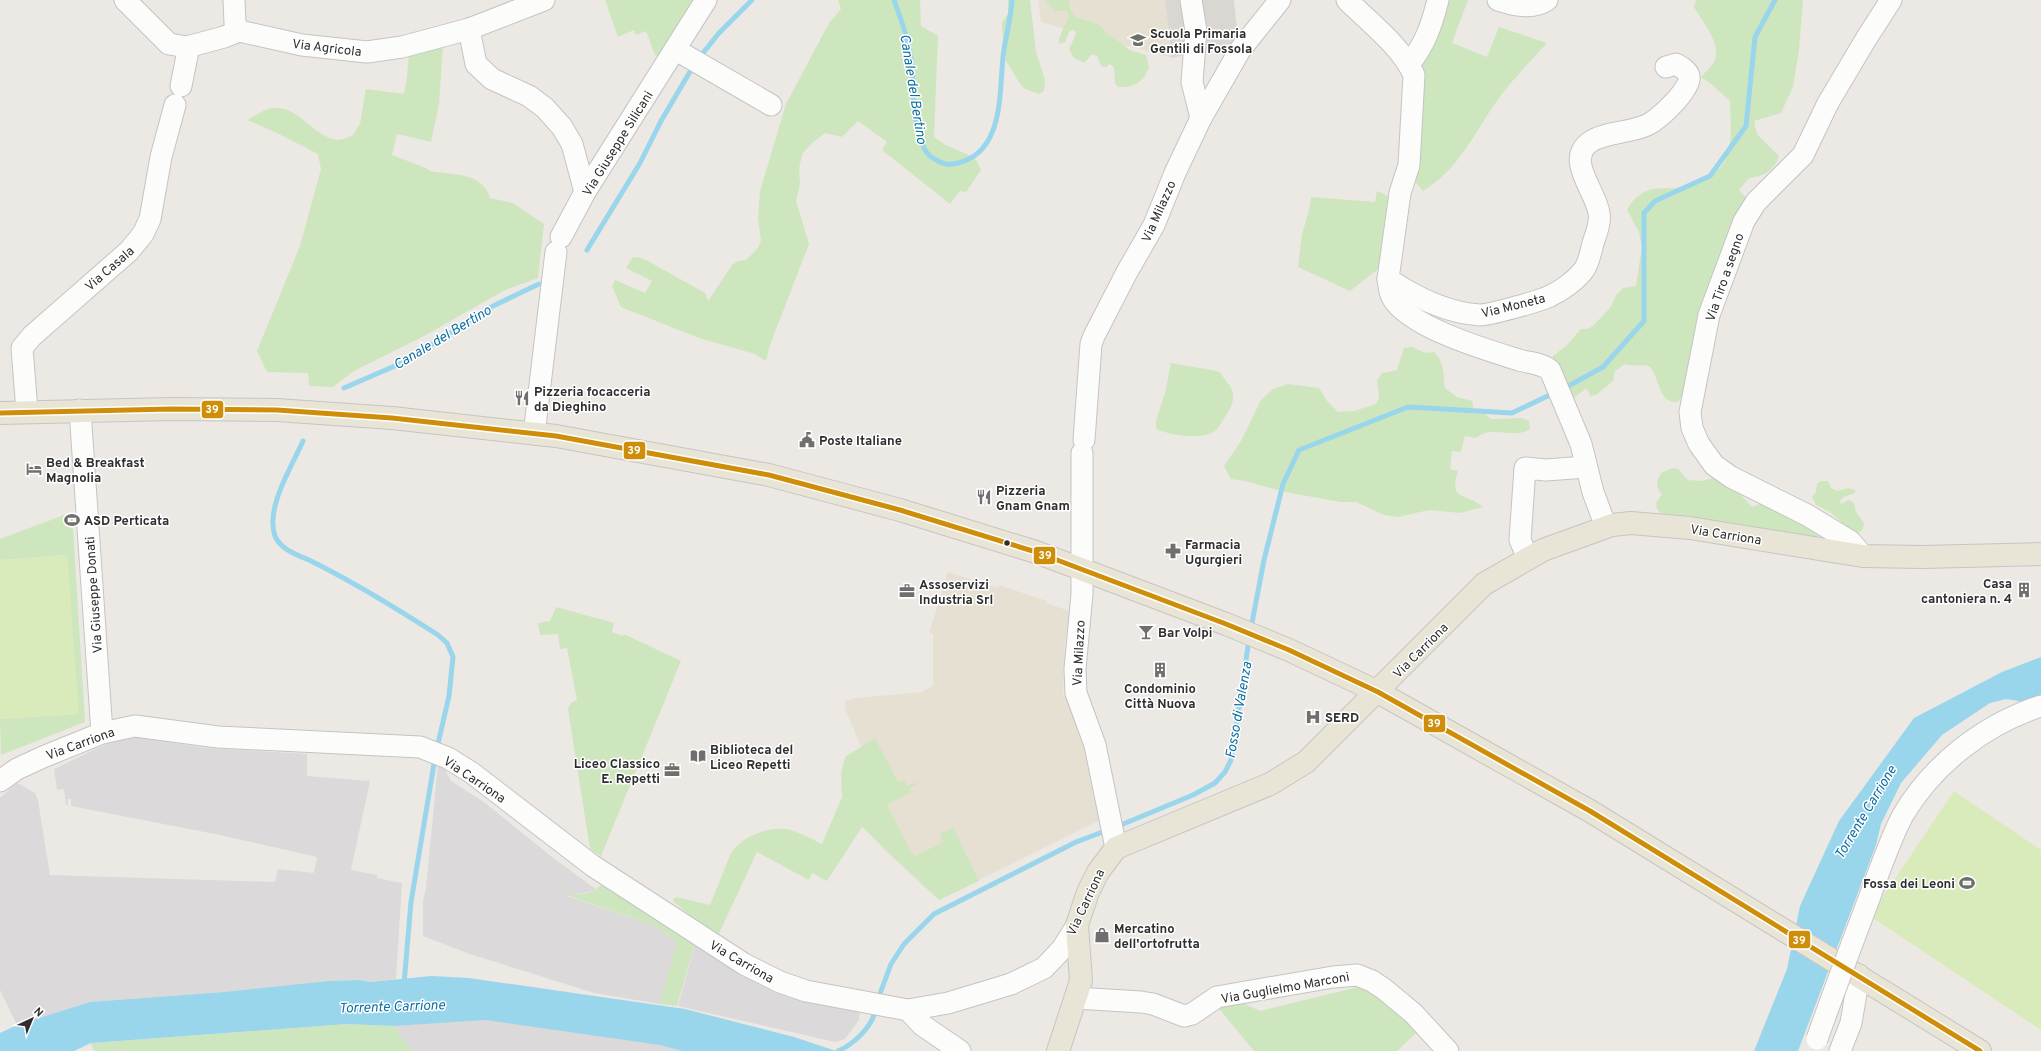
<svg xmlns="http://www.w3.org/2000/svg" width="2041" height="1051" font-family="Overpass,sans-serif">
<rect width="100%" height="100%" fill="#ece8e4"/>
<g fill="#dcd9db">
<path d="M 134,737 L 206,748 L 307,754 L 307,776 L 370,781 L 351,870 L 377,875 L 377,878 L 402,883 L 396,979 L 370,982 L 359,980 L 328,981 L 224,992 L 90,1002 L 17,1025 L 0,990 L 0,798 L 17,783 L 35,793 L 38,800 L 50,875 L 275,882 L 278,869 L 314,873 L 317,857 L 220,835 L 71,806 L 71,799 L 68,799 L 68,805 L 66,805 L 64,789 L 57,790 L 54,769 L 100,747 L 121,739 Z"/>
<path d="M 438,764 L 443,766 L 451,781 L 484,802 L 552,857 L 597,890 L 567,896 L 653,925 L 677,942 L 660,1004 L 594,993 L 467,953 L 423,936 L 423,900 L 426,888 Z"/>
<path d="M 695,944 L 860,1009 L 859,1020 L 845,1039 L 835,1042 L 678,1006 Z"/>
<path d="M 486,1018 L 658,1043 L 685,1051 L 412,1051 L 394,1026 Z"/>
</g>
<g fill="#e6e0d3">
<path d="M 1038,0 L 1165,0 L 1172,58 L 1041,22 Z"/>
<path d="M 948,572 L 998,588 L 999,585 L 1047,601 L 1046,603 L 1072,612 L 1065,641 L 1063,695 L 1070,699 L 1087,744 L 1102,819 L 939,900 L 881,847 L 861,747 L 845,709 L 845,701 L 856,698 L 922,692 L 933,685 L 933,634 L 929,633 Z"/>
</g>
<g fill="#cee6be">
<path d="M 605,0 L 694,0 L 659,57 L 655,55 L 646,31 L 636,35 L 634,30 L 618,37 Z"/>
<path d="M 838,0 L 920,0 L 921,26 L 938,36 L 934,137 L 946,145 L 975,158 L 981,170 L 966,192 L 960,191 L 950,204 L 882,150 L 887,142 L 858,121 L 842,137 L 825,133 L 812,143 L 802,154 L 799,169 L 800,184 L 796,201 L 809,244 L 770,345 L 766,361 L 755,354 L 699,338 L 621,307 L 612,286 L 615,280 L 645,293 L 652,281 L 626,268 L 633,257 L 641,258 L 648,261 L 705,293 L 708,301 L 732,265 L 738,261 L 746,260 L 758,248 L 761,241 L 758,218 L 760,191 L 786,104 L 829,23 L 841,9 Z"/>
<path d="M 1008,0 L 1030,0 L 1036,52 L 1045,80 L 1044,91 L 1039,94 L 1025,89 L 1021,85 L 1006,61 L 1002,28 L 1002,22 L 1008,14 Z"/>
<path d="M 1045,0 L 1069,0 C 1070,30 1096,11 1106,34 L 1111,36 L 1130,50 L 1146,55 L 1149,67 C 1144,82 1134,88 1118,87 L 1115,83 L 1114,68 L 1110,64 L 1106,67 L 1101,66 L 1097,56 L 1092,54 L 1084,63 L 1074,58 L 1069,49 L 1076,34 L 1074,29 L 1069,32 L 1065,42 L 1059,44 L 1059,39 L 1069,15 L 1066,11 L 1055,11 Z"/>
<path d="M 1443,0 L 1468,0 L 1452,43 L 1487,57 L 1499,27 L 1547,43 C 1531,61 1513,79 1499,98 C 1475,131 1459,170 1423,191 L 1412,178 L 1420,64 L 1433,47 L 1439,29 Z"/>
<path d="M 1696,0 L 1803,0 L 1799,50 L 1793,87 L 1781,113 L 1754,121 L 1757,134 L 1779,156 C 1775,170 1763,177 1749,178 L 1739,190 L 1749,201 L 1685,392 L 1678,402 C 1658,404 1660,378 1650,367 C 1647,364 1632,367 1625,364 L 1615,371 L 1613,381 L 1596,395 L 1590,396 L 1588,390 L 1585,389 L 1575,397 L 1573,401 L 1552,362 L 1553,356 L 1567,345 L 1581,329 L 1587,329 L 1593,326 L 1610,308 L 1617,294 L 1623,288 L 1636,286 L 1642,247 L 1639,232 L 1627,210 C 1632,201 1637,195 1647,191 C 1656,187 1667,189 1677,188 C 1695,186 1721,175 1727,156 C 1733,139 1730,118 1730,101 L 1711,84 L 1701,77 C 1705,72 1711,67 1714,62 C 1723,45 1702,21 1694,7 Z"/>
<path d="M 443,45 L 439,104 L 431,142 L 397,134 L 392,155 L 426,168 L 430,171 C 453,175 483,172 490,198 L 513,203 L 544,224 L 538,278 L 505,290 L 424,336 L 354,371 L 333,387 L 309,386 L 308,373 L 267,372 L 257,351 L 300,246 L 321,169 L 318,154 L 275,132 L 247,120 C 254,117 264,109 272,108 C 300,105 313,138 338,140 C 342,140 349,137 353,135 L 360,124 L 366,89 L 404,94 L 407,77 L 409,53 Z"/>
<path d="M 1377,191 L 1390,197 L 1381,267 L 1350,291 L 1298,267 L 1302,234 L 1310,207 L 1311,197 L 1375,202 Z"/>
<path d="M 1412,347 L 1426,353 L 1434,352 C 1445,363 1443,374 1445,388 L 1457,397 L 1472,401 L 1474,413 L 1485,414 L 1491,419 L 1522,418 L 1529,421 L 1530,429 C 1514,440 1492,424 1476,438 L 1465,436 L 1461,452 L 1452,451 L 1450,469 L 1458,471 C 1448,502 1466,492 1483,507 L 1460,513 L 1429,510 L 1398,517 L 1384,515 L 1356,502 L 1341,502 L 1285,492 L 1245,481 L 1231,479 L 1224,466 L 1241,441 L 1261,400 L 1273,389 L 1288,384 L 1319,388 L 1327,401 L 1338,412 L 1354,411 L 1376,404 L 1379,398 L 1377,380 L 1382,373 L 1397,370 L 1404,348 Z"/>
<path d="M 1171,363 L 1217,371 L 1221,373 C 1224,381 1232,385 1233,394 C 1234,403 1230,409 1225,417 C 1222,421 1220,426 1216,430 C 1205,441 1169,435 1156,429 L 1156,421 L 1165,393 Z"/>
<path d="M 1672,468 L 1678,469 L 1688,480 L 1701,481 L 1718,477 L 1733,486 L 1752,507 L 1763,503 L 1809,526 L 1823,541 L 1817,557 L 1811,559 L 1800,557 L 1722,522 L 1717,520 L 1710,522 L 1694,517 L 1688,517 L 1682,519 L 1665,518 L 1657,509 L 1656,503 L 1662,494 C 1655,487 1656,482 1661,473 Z"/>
<path d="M 1821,481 L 1828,481 L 1831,488 L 1837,491 L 1849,488 L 1855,490 L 1855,493 L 1844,497 L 1840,501 L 1841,504 L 1849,500 L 1854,503 L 1856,512 L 1864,523 L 1863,529 L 1856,535 L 1830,512 L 1816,505 L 1812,497 L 1816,492 L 1817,484 Z"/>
<path d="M 72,512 L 85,722 L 1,755 L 0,719 L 78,714 L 67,555 L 0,560 L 0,539 Z"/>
<path d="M 556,607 L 614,623 L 612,632 L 623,636 L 624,634 L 681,661 L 601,856 L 590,849 L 568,709 L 571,703 L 577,700 L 567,648 L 560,649 L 558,634 L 540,635 L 538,623 L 550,621 Z"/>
<path d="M 875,738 L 898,782 L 904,780 L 907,786 L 916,782 L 917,784 L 909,788 L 911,792 L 887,805 L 914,857 L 943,842 L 940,834 L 953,827 L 979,881 L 939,900 L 862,827 L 827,881 L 812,873 L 809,880 L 757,852 L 717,938 L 674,902 L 673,899 L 677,897 L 710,905 L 731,853 C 742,836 766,827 786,829 C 798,831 811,839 822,844 L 842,797 L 841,774 L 845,757 Z"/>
<path d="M 601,885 L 695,943 L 677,1006 L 660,1004 L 677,942 L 653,925 L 566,895 C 578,894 592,895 601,885 Z"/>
<path d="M 1358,987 C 1377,986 1404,1019 1417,1032 L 1397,1051 L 1254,1051 L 1216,1005 L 1236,1000 L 1260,1011 Z"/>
<path d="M 347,1024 L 394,1026 L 412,1051 L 94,1051 L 91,1043 Z"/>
</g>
<g fill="#d9eabb">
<path d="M 67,555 L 79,714 L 0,719 L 0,560 Z"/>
<path d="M 1954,791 L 2041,850 L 2041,1030 L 1870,916 Z"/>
</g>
<path fill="#dad6d2" d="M 1165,0 L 1234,0 L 1238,42 L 1172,58 Z"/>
<g fill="#99d6ec">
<path d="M 2041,657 L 2041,705 L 2006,699 L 1990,703 L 1942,735 L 1901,783 L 1881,824 L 1876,845 L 1798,1051 L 1754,1051 L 1787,969 L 1800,906 L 1839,821 L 1914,718 L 2002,672 Z"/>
<path d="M 431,976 L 469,978 L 685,1009 L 794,1037 L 836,1051 L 683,1051 L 660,1045 L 486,1020 L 394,1026 L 347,1024 L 91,1043 L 74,1051 L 0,1051 L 0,1033 L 17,1025 L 90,1002 L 224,992 L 328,981 L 359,980 L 370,982 Z"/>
</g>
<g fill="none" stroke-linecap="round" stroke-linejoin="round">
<g stroke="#99d6ec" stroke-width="5">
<path d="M 894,0 C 902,22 910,44 912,67 C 914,94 912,126 925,150 C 929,158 945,166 953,164 C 1004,156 999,96 1003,57 C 1005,38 1011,19 1012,0"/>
<path d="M 703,53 L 719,33 L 752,0"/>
<path d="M 587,250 L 640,163 L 661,121 L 691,70"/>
<path d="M 344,388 L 404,362 L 493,306 L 539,284"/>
<path d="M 1563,389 L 1603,367 L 1644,321 L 1644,213 L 1655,201 L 1710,176 L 1746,126 L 1755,37 L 1775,0"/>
<path d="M 303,441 C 292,466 265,508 275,536 C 280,549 297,555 309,560 C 354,582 396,608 438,635 L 447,643 L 453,657 L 449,696 L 437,748"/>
<path d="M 1251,628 L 1264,560 L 1283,484 L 1299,450 L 1408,407 L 1512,413 L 1554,393"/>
<path d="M 1116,827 L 1193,795 L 1215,783 L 1225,772 L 1231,760 L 1249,640"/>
<path d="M 404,984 L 411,902 L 435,758"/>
<path d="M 878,999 L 891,964 L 904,944 L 934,914 L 1076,842 L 1108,830"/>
<path d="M 838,1051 C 854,1044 872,1027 876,1009"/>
</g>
<defs>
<g id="minor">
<path d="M 125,0 L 169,44 L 187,47 L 224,37 L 239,31 L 302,45 L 367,52 L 402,47 L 469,29 L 544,0"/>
<path d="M 234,0 L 235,23 L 239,31"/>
<path d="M 1191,0 L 1196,31 L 1192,82 L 1201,118"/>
<path d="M 1347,0 C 1370,23 1400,45 1414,75 L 1409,165 L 1400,193 L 1388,279 C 1415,297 1446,313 1480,315 C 1489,315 1540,301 1550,296 C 1561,291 1575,281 1583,271 C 1589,264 1591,251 1593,243 C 1596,234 1601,222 1599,213 C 1596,191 1565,160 1590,142 C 1604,132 1630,133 1647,125 C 1658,120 1692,89 1689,76 C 1688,71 1681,67 1676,64 L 1666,67"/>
<path d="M 1498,0 C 1513,5 1533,10 1547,0"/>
<path d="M 469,29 L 476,64 L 492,79 L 529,96 L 545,108 L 562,127 L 572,144 L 585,192"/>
<path d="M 676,50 L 771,105"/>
<path d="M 1409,64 C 1425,45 1432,24 1438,0"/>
<path d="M 181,86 L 187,56 L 187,47"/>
<path d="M 561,237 L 585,192 L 706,0"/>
<path d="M 1388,279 C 1389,284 1389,292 1392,297 C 1408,327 1487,350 1519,360 C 1530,363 1541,363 1550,370 L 1581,444 L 1593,492 L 1606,527"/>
<path d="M 80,410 L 102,733"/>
<path d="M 27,411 L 22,348 L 32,336 L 129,251 L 143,234 L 150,219 L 161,157 L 175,105"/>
<path d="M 534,434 L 556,252"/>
<path d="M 1084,440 L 1091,344 L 1094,336 L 1127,272 L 1154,225 L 1175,173 L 1201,118 L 1240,50 L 1280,0"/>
<path d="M 1082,453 L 1082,594 L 1075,669 L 1076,693 L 1095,745 L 1116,848"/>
<path d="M 1863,556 L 1850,541 L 1807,515 L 1731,477 L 1714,465 L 1699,444 L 1692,428 L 1690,412 L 1709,315 L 1744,221 L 1756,202 L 1803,155 L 1828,103 L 1866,39 L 1891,0"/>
<path d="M 1528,558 L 1520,540 L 1525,468 L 1546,470 L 1586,467"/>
<path d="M 0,781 L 17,769 L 43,757 L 102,733 L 135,726 L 218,737 L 420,747 L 448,758 L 472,773 L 593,866 L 744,964 L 780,982 L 806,991 L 908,1010 L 948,1003 L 1011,984 L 1044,968 L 1062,949 L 1077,925"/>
<path d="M 1076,998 L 1141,1002 L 1153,1004 L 1184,1016 L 1192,1014 L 1217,997 L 1333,977 L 1357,975 L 1372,981 L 1384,989 L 1413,1013 L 1448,1051"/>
<path d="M 908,1010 L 922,1025 L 960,1051"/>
<path d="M 1840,1051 L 1851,1023 L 1859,975"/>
</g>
<g id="major">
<path d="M 0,413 L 171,409 L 277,410 L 392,418 L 556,436 L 769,475 L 900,510 L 1036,552 L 1226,624 L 1289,650 L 1378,692 L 1590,811 L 1980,1051"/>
<path d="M 1058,1051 L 1081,981 L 1077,925 L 1088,892 L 1098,872 L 1116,848 L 1270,784 L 1306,762 L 1484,584 L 1543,550 L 1612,525 L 1631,523 L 1690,528 L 1863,556 L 1922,557 L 2041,554"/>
</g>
</defs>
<use href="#minor" stroke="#c5c4c5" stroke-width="23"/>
<use href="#major" stroke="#c6c5c4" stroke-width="24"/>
<use href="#minor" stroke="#fcfcfb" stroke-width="21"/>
<use href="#major" stroke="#e8e4d6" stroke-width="22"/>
<defs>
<path id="minor-bridge" d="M 1817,1039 C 1834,991 1852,944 1870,896 C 1879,872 1891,837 1903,815 C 1933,764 1985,724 2041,706"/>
</defs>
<use href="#minor-bridge" stroke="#c5c4c5" stroke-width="23" stroke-linecap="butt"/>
<use href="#minor-bridge" stroke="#fcfcfb" stroke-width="21"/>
<defs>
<path id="bus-1" d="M 0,413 L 171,409 L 277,410 L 392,418 L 556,436 L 769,475 L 900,510 L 1036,552 L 1226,624 L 1289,650 L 1378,692 L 1590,811 L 1980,1051"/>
</defs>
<use href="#bus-1" stroke="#fff" stroke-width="8"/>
<use href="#bus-1" stroke="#cf8e09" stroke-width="5"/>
</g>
<defs>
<symbol id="school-bare" viewBox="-9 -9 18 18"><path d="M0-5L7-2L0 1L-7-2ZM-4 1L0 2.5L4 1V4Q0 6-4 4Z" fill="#706f6e" stroke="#fff" stroke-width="2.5" paint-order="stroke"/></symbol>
<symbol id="restaurant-bare" viewBox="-9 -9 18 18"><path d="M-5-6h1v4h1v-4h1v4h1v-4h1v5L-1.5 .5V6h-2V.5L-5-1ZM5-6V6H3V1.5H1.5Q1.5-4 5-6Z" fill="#706f6e" stroke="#fff" stroke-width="2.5" paint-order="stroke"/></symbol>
<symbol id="civic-bare" viewBox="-9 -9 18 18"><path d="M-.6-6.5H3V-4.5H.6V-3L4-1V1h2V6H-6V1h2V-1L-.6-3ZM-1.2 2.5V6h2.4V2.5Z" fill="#706f6e" stroke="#fff" stroke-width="2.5" paint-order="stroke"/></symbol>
<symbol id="hotel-bare" viewBox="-9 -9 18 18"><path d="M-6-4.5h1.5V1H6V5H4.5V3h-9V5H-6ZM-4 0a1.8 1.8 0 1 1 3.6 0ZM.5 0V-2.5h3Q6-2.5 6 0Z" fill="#706f6e" stroke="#fff" stroke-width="2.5" paint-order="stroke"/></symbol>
<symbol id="stadium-bare" viewBox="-9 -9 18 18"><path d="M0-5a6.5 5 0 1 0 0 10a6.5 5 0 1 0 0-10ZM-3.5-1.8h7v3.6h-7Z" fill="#706f6e" stroke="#fff" stroke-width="2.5" paint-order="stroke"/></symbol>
<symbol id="pharmacy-bare" viewBox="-9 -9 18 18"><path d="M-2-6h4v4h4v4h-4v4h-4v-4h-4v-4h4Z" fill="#706f6e" stroke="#fff" stroke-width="2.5" paint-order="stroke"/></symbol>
<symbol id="building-bare" viewBox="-9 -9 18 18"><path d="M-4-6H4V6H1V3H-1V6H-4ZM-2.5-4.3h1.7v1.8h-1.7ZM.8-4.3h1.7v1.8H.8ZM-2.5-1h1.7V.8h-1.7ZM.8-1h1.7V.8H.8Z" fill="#706f6e" stroke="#fff" stroke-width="2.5" paint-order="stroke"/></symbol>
<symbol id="office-bare" viewBox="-9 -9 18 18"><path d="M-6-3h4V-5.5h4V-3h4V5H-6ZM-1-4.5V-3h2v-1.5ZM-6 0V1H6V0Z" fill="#706f6e" stroke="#fff" stroke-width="2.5" paint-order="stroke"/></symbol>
<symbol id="bar-bare" viewBox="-9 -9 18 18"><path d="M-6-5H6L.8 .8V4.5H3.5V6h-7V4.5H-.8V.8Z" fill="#706f6e" stroke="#fff" stroke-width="2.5" paint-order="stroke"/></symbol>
<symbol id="hospital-bare" viewBox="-9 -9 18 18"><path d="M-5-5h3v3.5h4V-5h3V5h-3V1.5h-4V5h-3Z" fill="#706f6e" stroke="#fff" stroke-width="2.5" paint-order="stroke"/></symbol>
<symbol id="library-bare" viewBox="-9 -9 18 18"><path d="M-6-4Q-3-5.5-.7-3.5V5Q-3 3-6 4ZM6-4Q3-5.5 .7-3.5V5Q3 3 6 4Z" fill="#706f6e" stroke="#fff" stroke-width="2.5" paint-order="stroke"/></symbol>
<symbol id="shop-bare" viewBox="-9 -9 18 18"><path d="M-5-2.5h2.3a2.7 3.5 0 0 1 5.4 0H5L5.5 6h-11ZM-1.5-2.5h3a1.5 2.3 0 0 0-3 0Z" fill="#706f6e" stroke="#fff" stroke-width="2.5" paint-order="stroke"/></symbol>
</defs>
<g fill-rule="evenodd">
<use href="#school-bare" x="1127" y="29" width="22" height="22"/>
<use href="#restaurant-bare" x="511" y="387" width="22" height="22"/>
<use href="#civic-bare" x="796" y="429" width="22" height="22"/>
<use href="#hotel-bare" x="23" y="458" width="22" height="22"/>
<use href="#restaurant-bare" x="973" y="486" width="22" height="22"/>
<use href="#stadium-bare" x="61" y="509" width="22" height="22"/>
<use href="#pharmacy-bare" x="1162" y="540" width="22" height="22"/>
<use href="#building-bare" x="2013" y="579" width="22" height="22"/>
<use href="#office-bare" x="896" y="580" width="22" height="22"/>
<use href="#bar-bare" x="1135" y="621" width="22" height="22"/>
<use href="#building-bare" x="1149" y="659" width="22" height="22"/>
<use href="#hospital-bare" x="1302" y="706" width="22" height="22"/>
<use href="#library-bare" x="687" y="745" width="22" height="22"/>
<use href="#office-bare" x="661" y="759" width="22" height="22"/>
<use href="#stadium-bare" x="1956" y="872" width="22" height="22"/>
<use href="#shop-bare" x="1091" y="924" width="22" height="22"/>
</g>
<circle fill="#2e2e2e" stroke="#fff" stroke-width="1.5" cx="1007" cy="543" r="3.5"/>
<g text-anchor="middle" stroke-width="3" stroke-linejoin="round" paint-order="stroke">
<g font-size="13" font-weight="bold" fill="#2e2e2e" stroke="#fff" text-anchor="start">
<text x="1150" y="38">Scuola Primaria<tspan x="1150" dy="15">Gentili di Fossola</tspan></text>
<text x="534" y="396">Pizzeria focacceria<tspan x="534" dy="15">da Dieghino</tspan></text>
<text x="819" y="445">Poste Italiane</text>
<text x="46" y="467">Bed &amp; Breakfast<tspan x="46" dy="15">Magnolia</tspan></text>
<text x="996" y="495">Pizzeria<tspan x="996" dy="15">Gnam Gnam</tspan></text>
<text x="84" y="525">ASD Perticata</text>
<text x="1185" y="549">Farmacia<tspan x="1185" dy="15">Ugurgieri</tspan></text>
<text x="2012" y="588" text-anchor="end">Casa<tspan x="2012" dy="15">cantoniera n. 4</tspan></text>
<text x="919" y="589">Assoservizi<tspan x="919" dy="15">Industria Srl</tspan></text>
<text x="1158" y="637">Bar Volpi</text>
<text x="1160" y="693" text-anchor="middle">Condominio<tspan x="1160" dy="15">Città Nuova</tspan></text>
<text x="1325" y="722">SERD</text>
<text x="710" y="754">Biblioteca del<tspan x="710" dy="15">Liceo Repetti</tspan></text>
<text x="660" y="768" text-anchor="end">Liceo Classico<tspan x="660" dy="15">E. Repetti</tspan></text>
<text x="1955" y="888" text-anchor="end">Fossa dei Leoni</text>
<text x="1114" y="933">Mercatino<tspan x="1114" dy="15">dell'ortofrutta</tspan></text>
</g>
<g font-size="13" fill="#2e2e2e" stroke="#fff">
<text transform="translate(327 47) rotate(7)" y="5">Via Agricola</text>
<text transform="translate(617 143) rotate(-58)" y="5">Via Giuseppe Silicani</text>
<text transform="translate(1158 211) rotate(-66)" y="5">Via Milazzo</text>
<text transform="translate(109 268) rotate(-41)" y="5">Via Casala</text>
<text transform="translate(1724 277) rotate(-71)" y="5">Via Tiro a segno</text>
<text transform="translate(1513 305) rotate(-14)" y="5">Via Moneta</text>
<text transform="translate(1726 534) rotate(9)" y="5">Via Carriona</text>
<text transform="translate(93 595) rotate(-94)" y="5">Via Giuseppe Donati</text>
<text transform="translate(1420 650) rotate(-45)" y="5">Via Carriona</text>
<text transform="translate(1078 653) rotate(-87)" y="5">Via Milazzo</text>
<text transform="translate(80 743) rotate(-20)" y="5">Via Carriona</text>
<text transform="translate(475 779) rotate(34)" y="5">Via Carriona</text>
<text transform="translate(1085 902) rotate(-65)" y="5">Via Carriona</text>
<text transform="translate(742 961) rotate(30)" y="5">Via Carriona</text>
<text transform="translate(1285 987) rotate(-10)" y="5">Via Guglielmo Marconi</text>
</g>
<g font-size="14" font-style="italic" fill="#0d6fa3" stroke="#fff">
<text transform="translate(914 89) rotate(81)" y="5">Canale del Bertino</text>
<text transform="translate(442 337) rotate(-31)" y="5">Canale del Bertino</text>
<text transform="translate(1238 710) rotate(-80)" y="5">Fosso di Valenza</text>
<text transform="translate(1865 812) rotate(-59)" y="5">Torrente Carrione</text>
<text transform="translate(392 1006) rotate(-2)" y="5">Torrente Carrione</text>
</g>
</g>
<g stroke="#fff" stroke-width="1.5">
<rect x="201" y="400" width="23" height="19" rx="4" fill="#cf8e09"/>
<rect x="623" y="441" width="23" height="19" rx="4" fill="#cf8e09"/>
<rect x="1033" y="546" width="23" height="19" rx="4" fill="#cf8e09"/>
<rect x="1423" y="714" width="23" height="19" rx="4" fill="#cf8e09"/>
<rect x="1788" y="930" width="23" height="19" rx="4" fill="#cf8e09"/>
</g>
<g font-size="11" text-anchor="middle" font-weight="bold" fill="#fff">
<text x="212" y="413">39</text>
<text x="634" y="454">39</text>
<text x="1045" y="559">39</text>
<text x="1434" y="727">39</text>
<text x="1799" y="944">39</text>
</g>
<g transform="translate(32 1019) rotate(44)" stroke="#ffffff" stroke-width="3" paint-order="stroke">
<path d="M0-3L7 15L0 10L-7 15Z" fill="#2e2e2e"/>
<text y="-6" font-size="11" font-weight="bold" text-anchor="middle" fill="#2e2e2e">N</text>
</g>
</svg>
